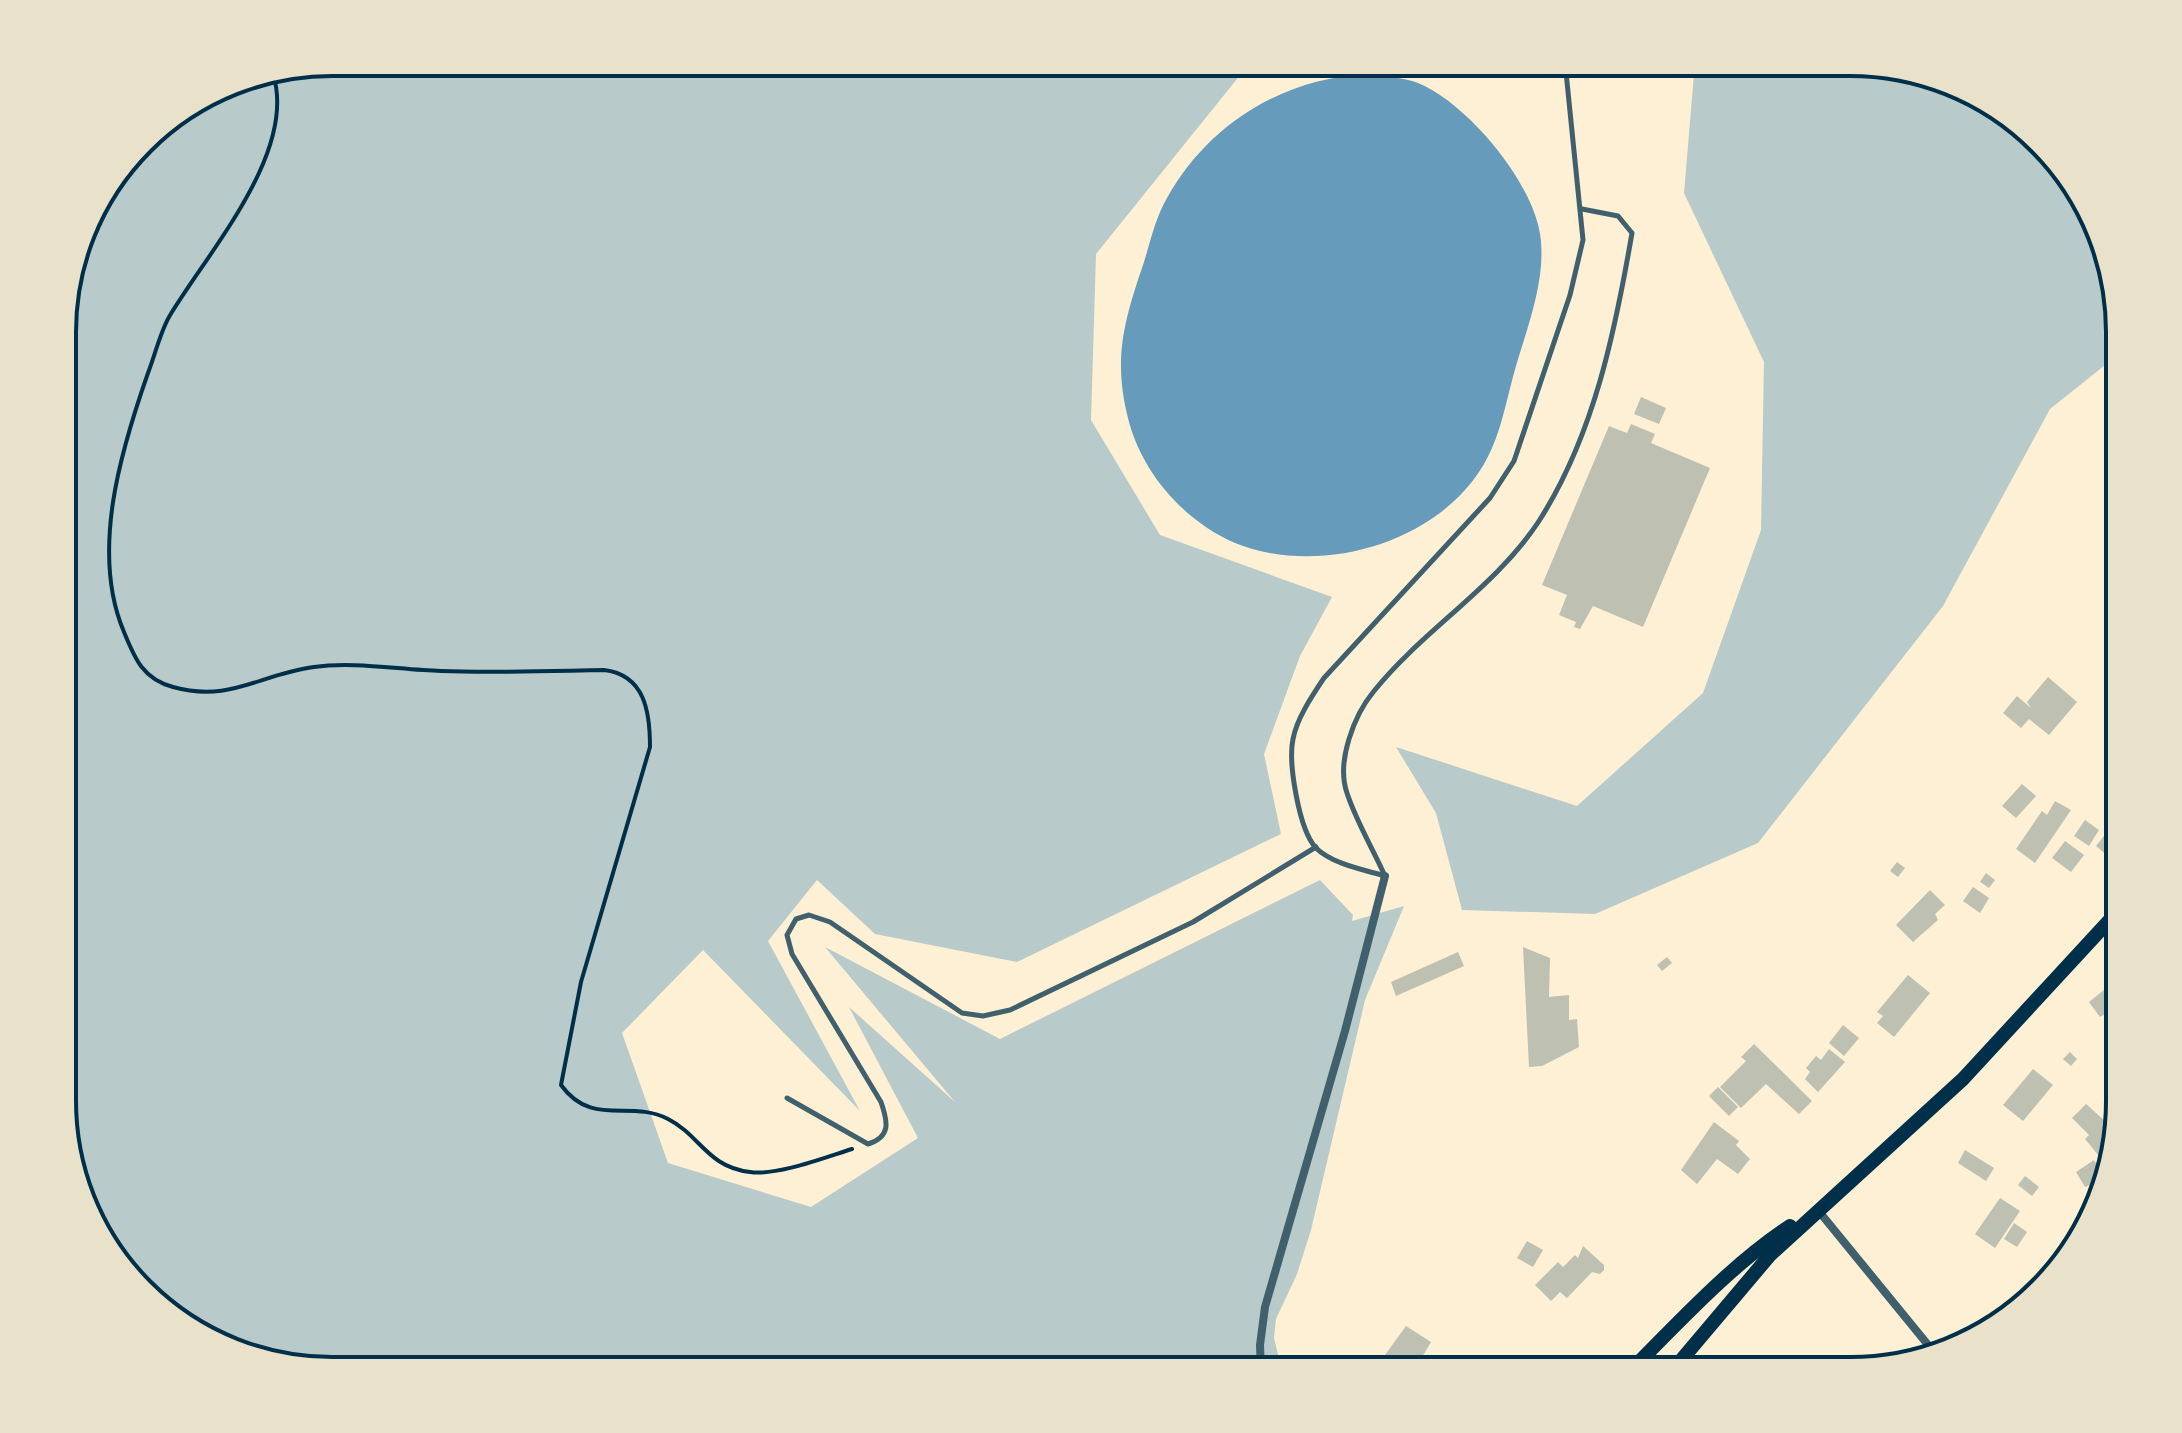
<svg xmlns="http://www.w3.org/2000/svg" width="2182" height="1433" font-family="'DM Sans',sans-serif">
<rect width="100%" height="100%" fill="#fdf0d5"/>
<g fill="#b9caca">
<path d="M 332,62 L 1260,62 L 1241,74 L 1096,254 L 1091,420 L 1160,535 L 1332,597 L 1300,656 L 1264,754 L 1281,834 L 1017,962 L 875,934 L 817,880 L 768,941 L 860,1111 L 703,950 L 622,1033 L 668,1163 L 811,1207 L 918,1138 L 849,1007 L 955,1102 L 825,947 L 1000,1039 L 1320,880 L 1353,915 L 1352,921 L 1404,906 L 1365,1000 L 1311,1230 L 1297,1274 L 1276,1319 L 1274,1338 L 1282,1371 L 332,1371 L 246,1357 L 182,1325 L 98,1236 L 64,1136 L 64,297 L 90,212 L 154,129 L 229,82 Z"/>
<path d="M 1695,62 L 1850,62 L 1936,76 L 2000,108 L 2084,198 L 2119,315 L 2119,354 L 2050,409 L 1943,606 L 1758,843 L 1595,914 L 1462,910 L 1436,813 L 1396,747 L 1577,806 L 1703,693 L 1761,530 L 1764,362 L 1684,193 Z"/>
</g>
<path fill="#669bbc" d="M 1369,74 C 1384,77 1403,77 1418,83 C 1467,103 1532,181 1540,234 C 1547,277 1528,325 1516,366 C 1508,393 1503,423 1492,448 C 1453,540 1323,579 1235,543 C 1184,521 1141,472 1128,418 C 1113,359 1124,321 1143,265 C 1150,244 1155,218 1167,198 C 1209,123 1283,78 1369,74 Z"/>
<g fill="#bec0b2">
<path d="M 164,123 L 168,129 L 143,163 L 131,159 L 154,129 Z"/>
<path d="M 1641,397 L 1666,408 L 1659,424 L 1634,414 Z"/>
<path d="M 1631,424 L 1655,434 L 1651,443 L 1710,468 L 1643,627 L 1593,606 L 1580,629 L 1574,627 L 1576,622 L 1559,615 L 1567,595 L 1542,585 L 1609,426 L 1627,433 Z"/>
<path d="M 2048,677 L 2077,702 L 2049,735 L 2029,719 L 2021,728 L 2003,713 L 2017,696 L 2031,708 L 2027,702 Z"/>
<path d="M 2022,784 L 2036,796 L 2016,818 L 2002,806 Z"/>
<path d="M 2055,801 L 2071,810 L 2035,863 L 2016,849 L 2042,811 L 2047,815 Z"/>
<path d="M 2085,820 L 2099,830 L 2089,846 L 2074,836 Z"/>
<path d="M 2104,836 L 2116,846 L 2108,856 L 2096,846 Z"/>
<path d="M 2065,841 L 2084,855 L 2071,872 L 2052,858 Z"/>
<path d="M 1897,862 L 1905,868 L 1898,877 L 1890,871 Z"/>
<path d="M 1986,873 L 1995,880 L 1989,888 L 1980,882 Z"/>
<path d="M 1973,887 L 1989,898 L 1980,913 L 1963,901 Z"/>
<path d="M 1930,890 L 1945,905 L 1935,914 L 1938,920 L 1913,942 L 1896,925 Z"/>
<path d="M 1523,947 L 1550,958 L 1549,997 L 1569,995 L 1569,1020 L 1577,1019 L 1579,1047 L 1542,1066 L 1529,1067 Z"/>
<path d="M 1458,952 L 1464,966 L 1396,996 L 1391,982 Z"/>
<path d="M 1667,957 L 1672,963 L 1662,971 L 1657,965 Z"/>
<path d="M 1908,975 L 1930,993 L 1894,1037 L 1877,1023 L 1883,1016 L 1877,1012 Z"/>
<path d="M 2119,978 L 2119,1005 L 2100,1017 L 2089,1002 Z"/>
<path d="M 1843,1025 L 1859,1038 L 1844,1056 L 1829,1043 Z"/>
<path d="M 1754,1044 L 1812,1101 L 1799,1114 L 1766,1084 L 1741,1108 L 1720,1087 L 1746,1061 L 1741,1057 Z"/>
<path d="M 1829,1049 L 1845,1062 L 1818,1092 L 1805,1079 L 1810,1072 L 1806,1068 L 1816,1056 L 1821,1060 Z"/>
<path d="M 2070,1052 L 2077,1059 L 2071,1066 L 2063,1059 Z"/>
<path d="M 2033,1069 L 2053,1085 L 2023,1121 L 2003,1105 Z"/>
<path d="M 1718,1087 L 1738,1107 L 1729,1116 L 1709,1096 Z"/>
<path d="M 2086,1104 L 2115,1130 L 2107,1155 L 2104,1152 L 2099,1156 L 2085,1139 L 2089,1135 L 2072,1118 Z"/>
<path d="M 1714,1122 L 1739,1141 L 1736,1145 L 1750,1159 L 1738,1174 L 1717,1159 L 1697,1184 L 1681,1170 Z"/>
<path d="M 1965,1150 L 1994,1168 L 1986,1181 L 1958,1163 Z"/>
<path d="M 2094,1160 L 2101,1172 L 2098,1182 L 2085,1187 L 2076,1172 Z"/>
<path d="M 2025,1176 L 2039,1187 L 2032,1196 L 2018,1185 Z"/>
<path d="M 2000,1198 L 2020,1211 L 1995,1248 L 1975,1234 Z"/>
<path d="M 2014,1223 L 2027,1232 L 2017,1247 L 2004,1239 Z"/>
<path d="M 1527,1241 L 1543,1250 L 1533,1267 L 1517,1258 Z"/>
<path d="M 1583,1246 L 1604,1265 L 1604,1270 L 1600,1274 L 1592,1272 L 1567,1298 L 1560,1292 L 1551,1301 L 1535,1285 L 1558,1262 L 1563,1267 L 1575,1255 L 1578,1258 Z"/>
<path d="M 1406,1326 L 1431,1342 L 1422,1357 L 1427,1360 L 1420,1370 L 1401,1358 L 1393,1364 L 1385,1355 Z"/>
</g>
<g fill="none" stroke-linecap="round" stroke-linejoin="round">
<path stroke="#003049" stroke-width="4" d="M 273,74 C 298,152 207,253 169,317 C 160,333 155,355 148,373 C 121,450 90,552 124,632 C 135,659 143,679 173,687 C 230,703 260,674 314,667 C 354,661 400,670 441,671 C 495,673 549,671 604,670 C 645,675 650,712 650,747 L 581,982 L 561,1085 C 592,1128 630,1099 668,1119 C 700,1135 707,1167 750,1172 C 777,1176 826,1157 852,1149"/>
<g stroke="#3f606c" stroke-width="5">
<path d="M 1385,876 C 1365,870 1332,864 1316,848 C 1299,830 1288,763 1293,739 C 1297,718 1312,696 1324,678 L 1490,498 L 1514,461 L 1570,295 L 1583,240 L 1565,62"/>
<path d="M 1385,876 C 1373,849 1356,821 1347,793 C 1336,762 1354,715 1374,691 C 1424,629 1495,588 1539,521 C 1594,435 1615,332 1632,233 L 1618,216 L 1582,209"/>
<path d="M 787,1098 L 868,1144 C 891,1137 888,1122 881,1102 L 792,954 L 787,935 L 796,919 L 809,915 L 830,922 L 962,1013 L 983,1016 L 1010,1010 L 1193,922 L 1316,847"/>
</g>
<g stroke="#3f606c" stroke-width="8">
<path d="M 1817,1209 L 1933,1351"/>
<path d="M 1261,1371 L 1260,1345 L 1265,1307 L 1345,1031 L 1385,876"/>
</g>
<g stroke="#003049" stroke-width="14">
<path d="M 1630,1371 C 1681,1320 1730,1266 1790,1226"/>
<path d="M 1672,1371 L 1770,1255 L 1963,1079 L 2119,910"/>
</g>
</g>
<path d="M0 0H2182V1433H0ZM332 76H1850A256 256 0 0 1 2106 332V1101A256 256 0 0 1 1850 1357H332A256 256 0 0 1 76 1101V332A256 256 0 0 1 332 76Z" fill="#e9e1ca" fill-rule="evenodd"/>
<path fill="none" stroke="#003049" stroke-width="4" d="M332 76H1850A256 256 0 0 1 2106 332V1101A256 256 0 0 1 1850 1357H332A256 256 0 0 1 76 1101V332A256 256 0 0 1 332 76Z"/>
</svg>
